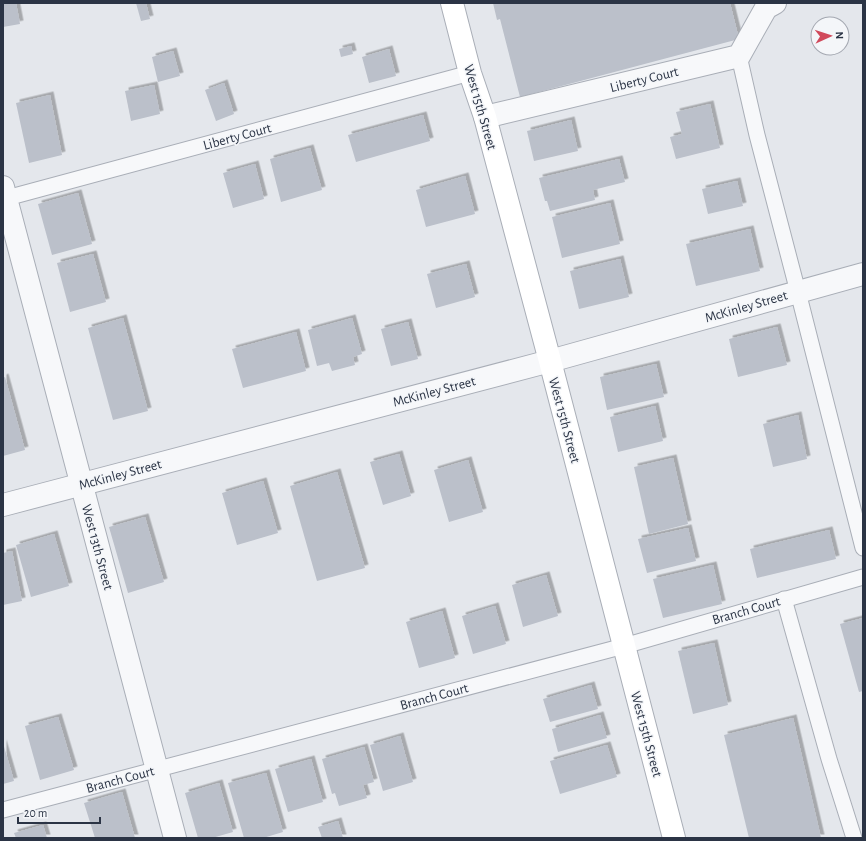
<svg xmlns="http://www.w3.org/2000/svg" width="866" height="841" font-family="'Alegreya Sans',sans-serif">
<defs>
<filter id="shadow"><feDropShadow dx="3.5" dy="-3.5" stdDeviation="0" flood-color="#0004"/></filter>
</defs>
<rect width="100%" height="100%" fill="#e4e7ec"/>
<g fill="#bbc0ca" filter="url(#shadow)">
<path d="M 3,3 L 16,3 L 20,24 L 3,27 Z"/>
<path d="M 136,3 L 146,3 L 150,19 L 141,21 Z"/>
<path d="M 493,3 L 730,3 L 739,39 L 520,97 L 500,19 L 497,20 Z"/>
<path d="M 351,46 L 353,54 L 341,57 L 339,49 Z"/>
<path d="M 389,49 L 396,76 L 369,83 L 362,57 Z"/>
<path d="M 173,51 L 180,76 L 158,82 L 152,57 Z"/>
<path d="M 224,83 L 234,114 L 216,121 L 205,90 Z"/>
<path d="M 154,85 L 160,114 L 131,121 L 125,91 Z"/>
<path d="M 50,95 L 62,155 L 29,163 L 16,103 Z"/>
<path d="M 710,104 L 720,148 L 676,159 L 670,137 L 682,134 L 676,112 Z"/>
<path d="M 423,115 L 430,141 L 356,162 L 348,135 Z"/>
<path d="M 571,120 L 578,151 L 534,161 L 527,131 Z"/>
<path d="M 310,148 L 322,190 L 281,202 L 270,159 Z"/>
<path d="M 619,159 L 625,182 L 593,190 L 595,200 L 550,211 L 547,201 L 545,201 L 539,178 Z"/>
<path d="M 255,164 L 264,199 L 233,208 L 223,173 Z"/>
<path d="M 465,176 L 475,214 L 426,227 L 416,190 Z"/>
<path d="M 737,181 L 743,206 L 708,214 L 702,189 Z"/>
<path d="M 78,193 L 92,244 L 52,255 L 38,204 Z"/>
<path d="M 610,203 L 620,244 L 562,258 L 552,217 Z"/>
<path d="M 750,229 L 760,271 L 696,286 L 686,244 Z"/>
<path d="M 93,254 L 106,302 L 70,312 L 57,263 Z"/>
<path d="M 620,259 L 629,297 L 579,309 L 570,271 Z"/>
<path d="M 466,264 L 475,297 L 436,308 L 427,274 Z"/>
<path d="M 123,318 L 148,411 L 113,420 L 88,328 Z"/>
<path d="M 352,318 L 362,354 L 353,357 L 355,365 L 332,371 L 329,363 L 317,366 L 308,330 Z"/>
<path d="M 408,322 L 418,359 L 391,366 L 381,329 Z"/>
<path d="M 777,327 L 787,365 L 738,377 L 729,339 Z"/>
<path d="M 296,332 L 306,371 L 243,388 L 232,349 Z"/>
<path d="M 656,364 L 664,397 L 607,410 L 600,377 Z"/>
<path d="M 5,377 L 25,450 L 3,456 L 3,378 Z"/>
<path d="M 655,406 L 663,441 L 618,452 L 610,417 Z"/>
<path d="M 798,415 L 807,459 L 773,467 L 763,424 Z"/>
<path d="M 399,454 L 411,496 L 383,505 L 370,462 Z"/>
<path d="M 673,458 L 688,524 L 649,534 L 634,467 Z"/>
<path d="M 468,460 L 483,512 L 449,522 L 434,470 Z"/>
<path d="M 337,472 L 365,568 L 317,581 L 290,486 Z"/>
<path d="M 263,481 L 278,533 L 237,545 L 222,493 Z"/>
<path d="M 145,517 L 164,582 L 128,593 L 109,527 Z"/>
<path d="M 688,528 L 696,561 L 647,573 L 638,539 Z"/>
<path d="M 829,530 L 836,559 L 757,578 L 750,549 Z"/>
<path d="M 54,534 L 69,586 L 31,597 L 16,545 Z"/>
<path d="M 12,551 L 22,601 L 3,605 L 3,553 Z"/>
<path d="M 713,565 L 722,604 L 663,618 L 653,579 Z"/>
<path d="M 546,575 L 558,616 L 523,627 L 512,585 Z"/>
<path d="M 495,606 L 506,644 L 473,654 L 462,616 Z"/>
<path d="M 442,611 L 455,658 L 419,668 L 406,622 Z"/>
<path d="M 863,618 L 863,691 L 859,692 L 840,624 Z"/>
<path d="M 714,643 L 728,705 L 693,714 L 678,651 Z"/>
<path d="M 591,685 L 598,709 L 550,722 L 543,699 Z"/>
<path d="M 600,715 L 607,738 L 558,752 L 552,729 Z"/>
<path d="M 58,717 L 74,770 L 40,780 L 25,726 Z"/>
<path d="M 793,718 L 821,838 L 749,838 L 724,735 Z"/>
<path d="M 400,736 L 413,782 L 383,791 L 370,745 Z"/>
<path d="M 3,743 L 14,781 L 3,784 Z"/>
<path d="M 607,745 L 617,777 L 560,794 L 550,761 Z"/>
<path d="M 364,747 L 374,782 L 363,785 L 367,798 L 339,806 L 335,793 L 332,794 L 322,759 Z"/>
<path d="M 311,759 L 323,802 L 288,812 L 275,769 Z"/>
<path d="M 266,773 L 283,832 L 263,838 L 244,838 L 228,783 Z"/>
<path d="M 219,783 L 233,832 L 212,838 L 198,838 L 185,793 Z"/>
<path d="M 122,792 L 135,838 L 95,838 L 84,803 Z"/>
<path d="M 338,821 L 343,838 L 322,838 L 318,827 Z"/>
<path d="M 43,825 L 47,838 L 16,838 L 14,833 Z"/>
</g>
<g fill="none" stroke-linecap="round" stroke-linejoin="round">
<defs>
<g id="lane">
<path d="M 739,56 L 757,135 L 798,292 L 863,548"/>
<path d="M 3,199 L 470,73"/>
<path d="M 784,599 L 829,759 L 854,838"/>
<path d="M 3,810 L 624,646 L 863,577"/>
</g>
<g id="street">
<path d="M 485,117 L 739,56 L 766,8 L 775,3"/>
<path d="M 3,187 L 175,838"/>
<path d="M 3,505 L 550,361 L 863,274"/>
</g>
<path id="secondary" d="M 452,3 L 470,73 L 485,117 L 550,361 L 674,838"/>
</defs>
<use href="#lane" stroke="#a9aeb7" stroke-width="17"/>
<use href="#street" stroke="#a9aeb7" stroke-width="24"/>
<use href="#secondary" stroke="#a9aeb7" stroke-width="24"/>
<use href="#lane" stroke="#f7f8fa" stroke-width="15"/>
<use href="#street" stroke="#f7f8fa" stroke-width="22"/>
<use href="#secondary" stroke="#fff" stroke-width="22"/>
</g>
<g text-anchor="middle" stroke-width="3" stroke-linejoin="round" paint-order="stroke">
<g font-size="14" fill="#2b3445" stroke="#f4f6f9">
<text transform="translate(644 79) rotate(-14)" y="5">Liberty Court</text>
<text transform="translate(481 107) rotate(74)" y="5">West 15th Street</text>
<text transform="translate(237 136) rotate(-15)" y="5">Liberty Court</text>
<text transform="translate(746 306) rotate(-16)" y="5">McKinley Street</text>
<text transform="translate(434 391) rotate(-15)" y="5">McKinley Street</text>
<text transform="translate(565 420) rotate(75)" y="5">West 15th Street</text>
<text transform="translate(120 474) rotate(-15)" y="5">McKinley Street</text>
<text transform="translate(98 547) rotate(75)" y="5">West 13th Street</text>
<text transform="translate(746 610) rotate(-16)" y="5">Branch Court</text>
<text transform="translate(434 696) rotate(-15)" y="5">Branch Court</text>
<text transform="translate(647 734) rotate(75)" y="5">West 15th Street</text>
<text transform="translate(120 779) rotate(-15)" y="5">Branch Court</text>
</g>
</g>
<rect width="866" height="841" fill="none" stroke="#2b3445" stroke-width="8"/>
<g transform="translate(830 36) rotate(87)"><circle r="19" fill="#f4f6f9" stroke="#a4a8b1"/>
<path d="M0-3L7 15L0 10L-7 15Z" fill="#d1495b"/>
<text y="-6" font-size="11" font-weight="bold" text-anchor="middle" fill="#2b3445">N</text>
</g>
<path d="M18 817v6h82v-6" fill="none" stroke="#2b3445" stroke-width="2"/>
<text x="24" y="817" font-size="12" fill="#2b3445" stroke="#f4f6f9" stroke-width="3" paint-order="stroke">20 m</text>
</svg>
